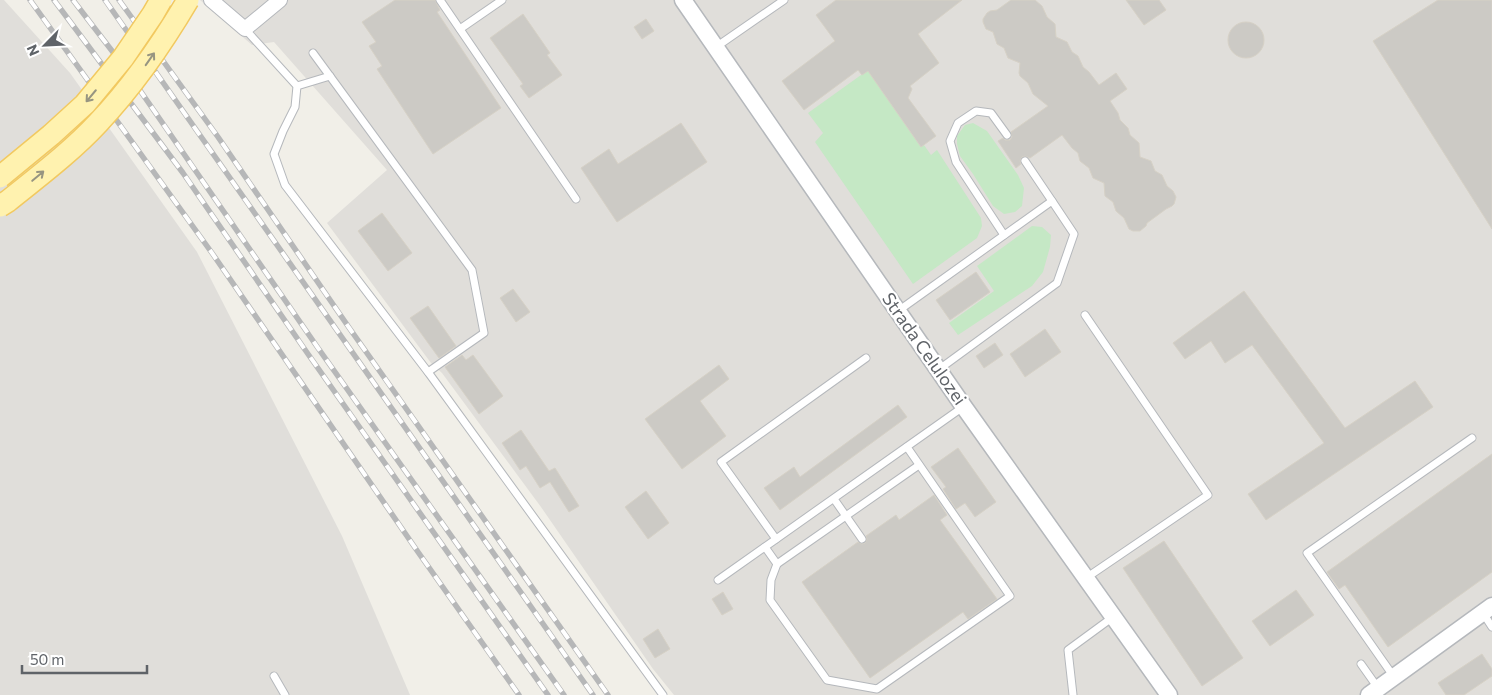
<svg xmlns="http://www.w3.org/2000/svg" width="1492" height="695" font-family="Commissioner,sans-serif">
<rect width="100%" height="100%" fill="#f1efe8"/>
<g fill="#e0deda">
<path d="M 0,0 L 4,0 L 70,73 L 197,252 L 342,536 L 410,695 L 0,695 Z"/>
<path d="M 200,0 L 1492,0 L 1492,695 L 674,695 L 653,669 L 541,507 L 442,373 L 431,363 L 327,223 L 387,170 L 274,42 L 252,45 Z"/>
</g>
<g fill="#c5e8c5">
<path d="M 868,70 L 921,147 L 924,145 L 931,155 L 937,150 L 981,218 L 982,226 L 977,238 L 913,284 L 815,142 L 823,133 L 808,113 Z"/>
<path d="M 973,123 L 987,131 L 1018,175 L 1024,188 L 1022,206 L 1015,212 L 1004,214 L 993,206 L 973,174 L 960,156 L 957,144 L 957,136 L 965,125 Z"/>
<path d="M 1032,226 L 1042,227 L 1051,235 L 1050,247 L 1043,272 L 1032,286 L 958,335 L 949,323 L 994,291 L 977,266 Z"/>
</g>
<g fill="#cccac5" stroke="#d6d1c6">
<path d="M 395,0 L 435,0 L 440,10 L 437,12 L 501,108 L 433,154 L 377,69 L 382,66 L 369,46 L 376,42 L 362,22 Z"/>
<path d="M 836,0 L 962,0 L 918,34 L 939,63 L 910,86 L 912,89 L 908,98 L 936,136 L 921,147 L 868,71 L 862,75 L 858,70 L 804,110 L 782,81 L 835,41 L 816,15 Z"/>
<path d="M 1011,0 L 1035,0 L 1042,6 L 1047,17 L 1055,24 L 1056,37 L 1067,42 L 1072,52 L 1078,56 L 1083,67 L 1089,72 L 1099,85 L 1116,73 L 1127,89 L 1110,101 L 1118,113 L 1120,120 L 1128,128 L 1130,135 L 1139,143 L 1140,157 L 1151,161 L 1155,171 L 1162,175 L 1167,186 L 1173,191 L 1176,197 L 1174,204 L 1172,206 L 1166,209 L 1147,223 L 1146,226 L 1140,231 L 1133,231 L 1129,229 L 1124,218 L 1116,211 L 1113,202 L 1105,196 L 1104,183 L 1093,178 L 1089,168 L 1080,161 L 1078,153 L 1072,148 L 1062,135 L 1030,158 L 1025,156 L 1022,157 L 1020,161 L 1021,164 L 1016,168 L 998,141 L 1003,138 L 1005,140 L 1010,140 L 1012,137 L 1011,132 L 1048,106 L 1033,94 L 1028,83 L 1020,76 L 1019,73 L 1020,63 L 1008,58 L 1004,48 L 997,44 L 993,32 L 986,29 L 983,22 L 983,19 L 987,13 L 990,11 L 997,10 Z"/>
<path d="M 1126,0 L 1159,0 L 1166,10 L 1144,25 Z"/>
<path d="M 1438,0 L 1492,0 L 1492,229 L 1373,41 Z"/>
<path d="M 523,14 L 550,53 L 547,55 L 562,75 L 529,98 L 520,86 L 523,84 L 490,38 Z"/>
<path d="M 646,19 L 654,31 L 642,39 L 634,27 Z"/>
<circle cx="1246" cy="40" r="18"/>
<path d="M 681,123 L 707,162 L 617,222 L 581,168 L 609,149 L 618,164 Z"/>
<path d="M 382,213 L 412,253 L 388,271 L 358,231 Z"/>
<path d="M 976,272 L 990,292 L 950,320 L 936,300 Z"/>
<path d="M 513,289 L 530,312 L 516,322 L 500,298 Z"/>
<path d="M 1244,291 L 1345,428 L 1415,381 L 1433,407 L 1266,520 L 1248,494 L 1324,443 L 1252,345 L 1225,363 L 1211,341 L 1185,359 L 1173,343 Z"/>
<path d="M 428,306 L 456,346 L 439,358 L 410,318 Z"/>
<path d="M 1045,329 L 1061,352 L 1025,377 L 1010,354 Z"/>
<path d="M 995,343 L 1003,355 L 984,368 L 976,356 Z"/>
<path d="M 462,355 L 466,360 L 473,355 L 503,396 L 479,414 L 445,367 Z"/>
<path d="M 719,365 L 729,379 L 700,401 L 726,436 L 682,469 L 645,419 Z"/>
<path d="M 898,405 L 907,417 L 780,510 L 764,488 L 794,467 L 800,477 Z"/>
<path d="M 521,430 L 549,471 L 555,468 L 579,506 L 569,512 L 550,482 L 540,488 L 526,466 L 520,470 L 502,443 Z"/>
<path d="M 958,448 L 996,502 L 975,517 L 965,503 L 956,509 L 943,489 L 946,487 L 931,467 Z"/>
<path d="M 1492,454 L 1492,572 L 1388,647 L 1345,585 L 1339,589 L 1327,572 Z"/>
<path d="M 646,491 L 669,523 L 648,539 L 625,507 Z"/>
<path d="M 934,495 L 947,515 L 940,520 L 997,599 L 968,619 L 963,612 L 870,678 L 802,582 L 858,542 L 862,544 L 865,543 L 867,539 L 866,536 L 896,515 L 899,520 Z"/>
<path d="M 1164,541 L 1243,658 L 1202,686 L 1123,568 Z"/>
<path d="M 1296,590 L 1314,615 L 1270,646 L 1252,621 Z"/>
<path d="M 723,592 L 733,609 L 722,615 L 712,599 Z"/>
<path d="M 658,629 L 670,649 L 655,658 L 643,639 Z"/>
<path d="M 1482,654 L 1492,669 L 1492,676 L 1464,695 L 1446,695 L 1438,683 Z"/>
</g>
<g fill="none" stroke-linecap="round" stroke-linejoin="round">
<defs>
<g id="service">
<path d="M 440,0 L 576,199"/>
<path d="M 245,29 L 297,86 L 295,107 L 283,131 L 274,154 L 285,185 L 428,372 L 663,695"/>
<path d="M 460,29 L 502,0"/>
<path d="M 716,47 L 784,0"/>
<path d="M 313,53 L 472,270 L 484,333 L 428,372"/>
<path d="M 297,86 L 330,76"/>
<path d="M 1025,161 L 1052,201"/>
<path d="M 1004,235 L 956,162 L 950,141 L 958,123 L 976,111 L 991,113 L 1007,135"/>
<path d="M 898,311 L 1052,201 L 1074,234 L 1057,283 L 938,370"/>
<path d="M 1085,315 L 1208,495 L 1086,578"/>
<path d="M 834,499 L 862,539"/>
<path d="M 776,539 L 721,462 L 866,358"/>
<path d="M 765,547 L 777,564 L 771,580 L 770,600 L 827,680 L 877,689 L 1010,596 L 907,447"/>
<path d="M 777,564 L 919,465"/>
<path d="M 718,580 L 963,407"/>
<path d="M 1483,613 L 1492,627"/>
<path d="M 1361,664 L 1378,688"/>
<path d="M 274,676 L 285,695"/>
<path d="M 1394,677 L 1307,553 L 1472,438"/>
<path d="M 1073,695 L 1068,650 L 1113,617"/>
</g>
<path id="minor" d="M 211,0 L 245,29 L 280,0"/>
<g id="tertiary">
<path d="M 683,0 L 964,407 L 1169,695"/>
<path d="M 1369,695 L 1492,606"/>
</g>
</defs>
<use href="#service" stroke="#b5b8bc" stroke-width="9"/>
<use href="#minor" stroke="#b5b8bc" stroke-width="16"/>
<use href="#tertiary" stroke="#b5b8bc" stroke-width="19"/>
<use href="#service" stroke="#fff" stroke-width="7"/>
<use href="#minor" stroke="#fff" stroke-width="14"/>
<use href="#tertiary" stroke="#fff" stroke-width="16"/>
<defs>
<g id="rail">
<path d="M 30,0 L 212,253 L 418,552 L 519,695"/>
<path d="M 54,0 L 183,173 L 308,354 L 548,695"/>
<path d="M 73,0 L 119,60 L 318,348 L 564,695"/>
<path d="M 105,0 L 593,695"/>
<path d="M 119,0 L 218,137 L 350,329 L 608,695"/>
</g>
</defs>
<use href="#rail" stroke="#b6b7b8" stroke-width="5.5"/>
<use href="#rail" stroke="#fff" stroke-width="4" stroke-dasharray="11" stroke-linecap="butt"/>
<defs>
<g id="primary-bridge">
<path d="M 0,177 L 51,135 L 85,104 L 123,58 L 153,14 L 161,0"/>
<path d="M 0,206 L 8,201 C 39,176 71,152 98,123 C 133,86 162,44 188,0"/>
</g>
</defs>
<use href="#primary-bridge" stroke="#f2c960" stroke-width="24" stroke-linecap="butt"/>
<use href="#primary-bridge" stroke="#fff2af" stroke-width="21"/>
</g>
<defs><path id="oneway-shaft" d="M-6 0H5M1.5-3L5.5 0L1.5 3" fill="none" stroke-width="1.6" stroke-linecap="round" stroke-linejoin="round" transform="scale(1.25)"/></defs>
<g stroke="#979581">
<use href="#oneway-shaft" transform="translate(150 59) rotate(-55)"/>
<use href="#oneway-shaft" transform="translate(91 96) rotate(130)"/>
<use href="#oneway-shaft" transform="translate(38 176) rotate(-40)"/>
</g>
<g text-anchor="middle" stroke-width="4.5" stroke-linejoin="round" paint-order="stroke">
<g font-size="18" fill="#5f6368" stroke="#fff">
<text transform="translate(924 349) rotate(55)" y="6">Strada Celulozei</text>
</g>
</g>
<g transform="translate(45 45) rotate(246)" stroke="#ffffff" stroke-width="4" paint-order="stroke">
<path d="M0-4L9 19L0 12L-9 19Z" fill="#5f6368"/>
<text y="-8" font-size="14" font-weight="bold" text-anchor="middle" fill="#5f6368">N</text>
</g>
<path d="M22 665v8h125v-8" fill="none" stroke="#5f6368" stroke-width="2.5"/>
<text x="30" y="665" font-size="15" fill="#5f6368" stroke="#ffffff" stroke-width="4" paint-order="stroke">50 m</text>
</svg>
